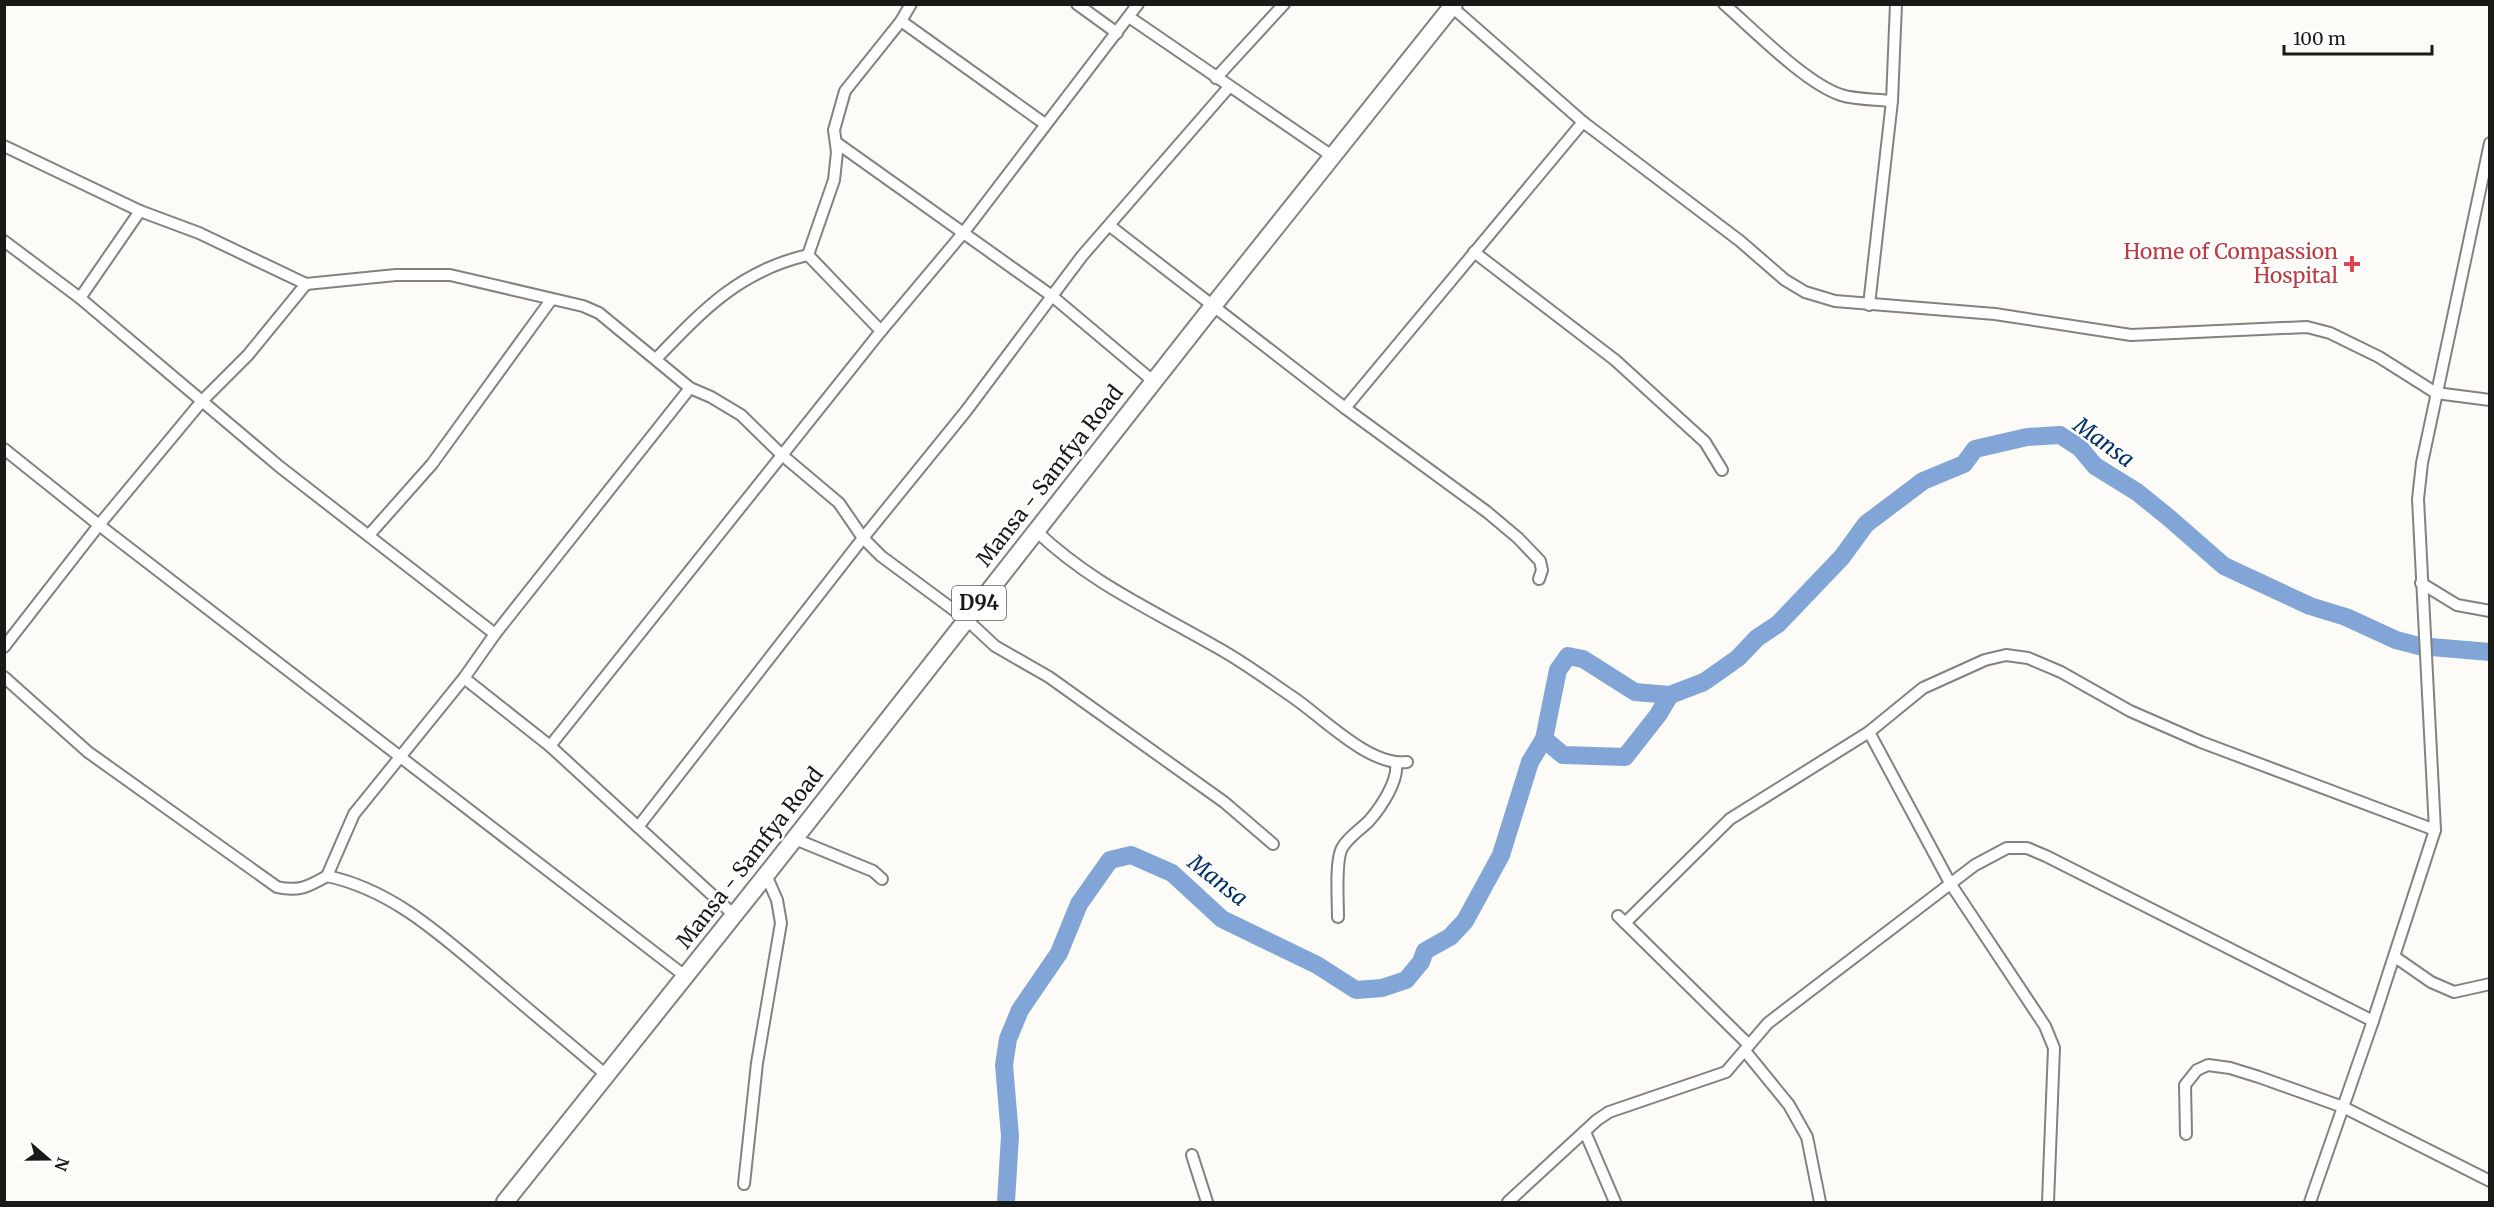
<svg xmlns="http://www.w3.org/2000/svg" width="2494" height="1207" font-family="Merriweather,serif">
<rect width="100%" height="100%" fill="#fcfbf7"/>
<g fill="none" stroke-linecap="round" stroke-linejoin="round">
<g stroke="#81a5d6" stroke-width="18">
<path d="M 1544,739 L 1563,755 L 1625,757 L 1658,715 L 1670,695"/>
<path d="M 1006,1202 L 1010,1136 L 1004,1065 L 1008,1039 L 1020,1010 L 1059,953 L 1079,904 L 1110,860 L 1131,855 L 1172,873 L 1222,919 L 1317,965 L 1356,990 L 1382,988 L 1406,980 L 1421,962 L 1425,951 L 1450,937 L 1465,921 L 1501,855 L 1530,762 L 1544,739 L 1558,670 L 1568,656 L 1583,659 L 1635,692 L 1670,695 L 1704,682 L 1738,658 L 1757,638 L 1778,624 L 1842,557 L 1866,524 L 1923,481 L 1964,464 L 1975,449 L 2027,437 L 2060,435 L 2080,448 L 2095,466 L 2137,492 L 2168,517 L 2224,566 L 2310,606 L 2346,617 L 2396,640 L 2419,646 L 2490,652"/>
</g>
<defs>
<g id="street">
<path d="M 1077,4 L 1117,33"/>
<path d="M 1724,4 C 1754,30 1805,83 1841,95 C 1857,100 1875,99 1892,101"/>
<path d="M 1452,7 L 1583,122 L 1740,241 L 1785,280 L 1805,292 L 1835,301 L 1995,314 L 2131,335 L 2307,327 L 2330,333 L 2379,357 L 2436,393 L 2490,400"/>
<path d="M 1129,17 L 1332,156"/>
<path d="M 901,21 L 1045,124"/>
<path d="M 1216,78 L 1284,4"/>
<path d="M 837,143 L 1052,296 L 1153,381"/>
<path d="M 4,146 L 140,211 L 199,233 L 306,284 L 396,275 L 450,275 L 583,306 L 599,313 L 690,388 L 711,397 L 741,415 L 782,455 L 839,503 L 863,538 L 881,556 L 966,619 L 995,646 L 1049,677 L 1224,802 L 1273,844"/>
<path d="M 1110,226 L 1345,408 L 1487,512 L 1518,538 L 1540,561 L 1542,570 L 1539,579"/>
<path d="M 4,241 L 80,298 L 280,467 L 495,634 L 464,678 L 354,814 L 327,876 C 393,890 442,936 493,979 C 530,1011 568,1042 605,1074"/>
<path d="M 1474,252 L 1615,360 L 1705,442 L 1722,470"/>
<path d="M 808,255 L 834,180 L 837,152 L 834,130 L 845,91 L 901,21 L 911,4"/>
<path d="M 808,255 L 881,331"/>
<path d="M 80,298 L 140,211"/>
<path d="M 1869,305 L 1892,101 L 1896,4"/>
<path d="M 656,359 C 703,310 739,271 808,255"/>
<path d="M 1345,408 L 1583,122"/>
<path d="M 4,449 L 99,525 L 685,976"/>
<path d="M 1035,530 C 1093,585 1151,609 1218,648 C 1245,663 1269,681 1294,698 C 1322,717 1370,767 1407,762"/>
<path d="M 369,535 L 432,464 L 551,300"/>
<path d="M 2421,583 L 2457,605 L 2490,611"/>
<path d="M 495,634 L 690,388"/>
<path d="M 4,647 L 99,525 L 202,401 L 248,355 L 306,284"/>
<path d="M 4,677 L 88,752 L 277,887 C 298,892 308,887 327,876"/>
<path d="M 464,678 L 550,746 L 734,915"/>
<path d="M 1869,732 L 1950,883 L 2045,1026 L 2054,1048 L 2048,1202"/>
<path d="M 550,746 L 881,331 L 964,232 L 1138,4"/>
<path d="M 638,827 L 863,538 L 966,411 L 1082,256 L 1229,87"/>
<path d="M 795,839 L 873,871 L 882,879"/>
<path d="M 1618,916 L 1749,1045"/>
<path d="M 1338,917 C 1338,900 1335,861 1342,848 C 1348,837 1361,829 1369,821 C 1381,807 1399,781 1396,762"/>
<path d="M 1625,923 L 1730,819 L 1869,732 L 1923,688 L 1985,660 L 2006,655 L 2028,658 L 2061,672 L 2130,711 L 2201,742 L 2435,830"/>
<path d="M 2395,957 L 2431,982 L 2454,992 L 2490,984"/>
<path d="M 1745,1051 L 1789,1105 L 1807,1137 L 1820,1202"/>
<path d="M 1585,1132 L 1615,1202"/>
<path d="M 2186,1134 L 2185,1085 L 2197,1070 L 2208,1065 L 2230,1068 L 2259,1077 L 2343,1107 L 2490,1181"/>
<path d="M 1192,1155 L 1207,1202"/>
<path d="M 744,1184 L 757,1063 L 781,923 L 777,900 L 766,875"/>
<path d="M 1508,1202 L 1597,1120 L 1609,1112 L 1726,1072 L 1768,1023 L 1975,865 L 2007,848 L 2027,848 L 2046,856 L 2373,1021"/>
<path d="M 2310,1202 L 2373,1021 L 2435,830 L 2418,499 L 2422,463 L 2490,143"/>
</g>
<path id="primary" d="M 505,1202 L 766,875 L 1213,306 L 1454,4"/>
</defs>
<use href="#street" stroke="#83827f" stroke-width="14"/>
<use href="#primary" stroke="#83827f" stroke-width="20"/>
<use href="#street" stroke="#fff" stroke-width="10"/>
<use href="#primary" stroke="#fff" stroke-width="16"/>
</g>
<path fill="#e0444e" stroke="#fff" stroke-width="2" d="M2349 255h6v6h6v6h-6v6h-6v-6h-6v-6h6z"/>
<g text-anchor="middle" stroke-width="5" stroke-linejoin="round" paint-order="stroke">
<rect fill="#fff" stroke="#5f5e5d" stroke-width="1.5" x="952" y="586" width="54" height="34" rx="4.5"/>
<g font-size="20" font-weight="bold" fill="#1a1918">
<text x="979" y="610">D94</text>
</g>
<g font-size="21" fill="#be3a42" stroke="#fff" text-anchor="end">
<text x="2338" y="259">Home of Compassion<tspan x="2338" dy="24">Hospital</tspan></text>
</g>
<g font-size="21" fill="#1a1918" stroke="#fff">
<text transform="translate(1050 476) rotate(-52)" y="7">Mansa - Samfya Road</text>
<text transform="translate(750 858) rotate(-52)" y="7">Mansa - Samfya Road</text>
</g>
<g font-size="22" font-style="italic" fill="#00316a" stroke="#fff">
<text transform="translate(2104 442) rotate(36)" y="8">Mansa</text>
<text transform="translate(1218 880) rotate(38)" y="8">Mansa</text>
</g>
</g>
<rect width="2494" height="1207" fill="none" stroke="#1a1918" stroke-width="12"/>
<g transform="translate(48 1159) rotate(110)" stroke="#ffffff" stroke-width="4.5" paint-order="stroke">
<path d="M0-4.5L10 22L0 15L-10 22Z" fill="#1a1918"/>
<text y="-9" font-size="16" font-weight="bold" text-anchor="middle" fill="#1a1918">N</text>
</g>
<path d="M2284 45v9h148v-9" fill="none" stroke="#1a1918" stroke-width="3"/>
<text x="2293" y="45" font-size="18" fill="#1a1918" stroke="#ffffff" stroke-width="4.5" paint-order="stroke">100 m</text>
</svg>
